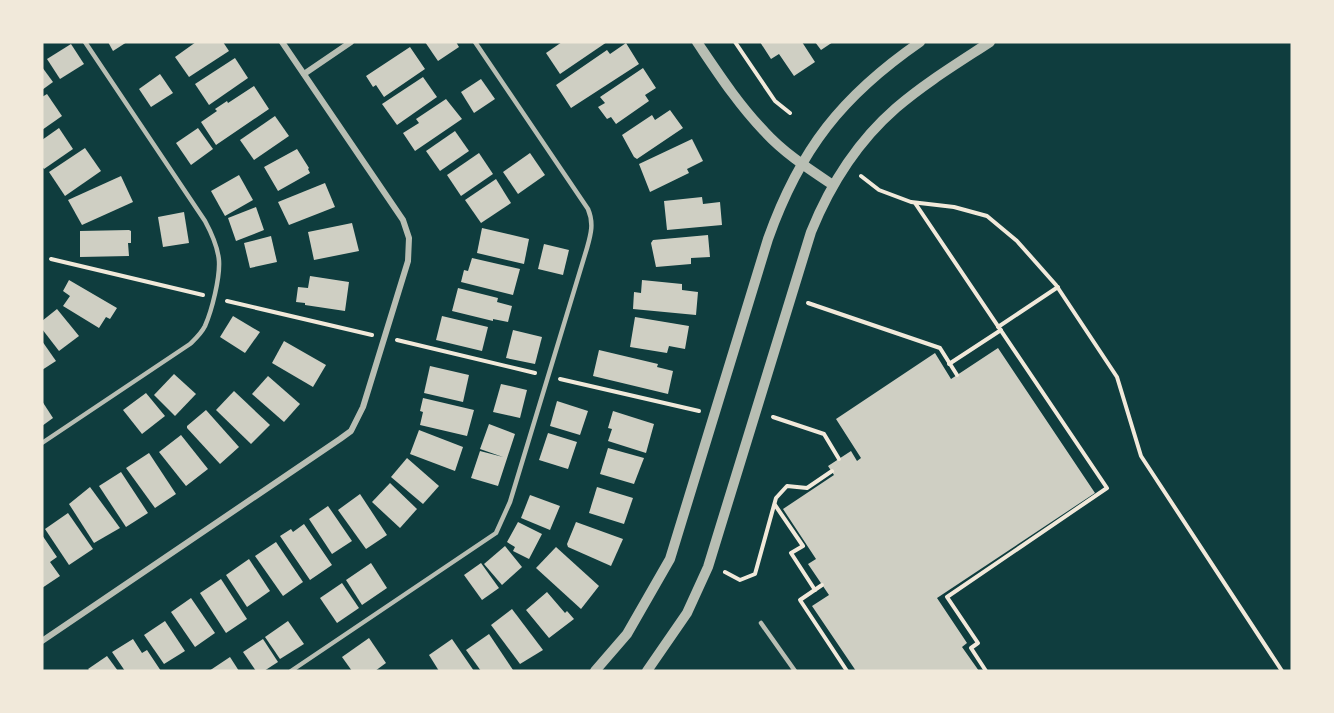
<svg xmlns="http://www.w3.org/2000/svg" width="1334" height="713" font-family="'Libre Baskerville',serif">
<rect width="100%" height="100%" fill="#0f3d3e"/>
<g fill="#cfcfc3">
<path d="M 108,42 L 127,42 L 113,51 Z"/>
<path d="M 196,42 L 223,42 L 229,51 L 189,77 L 175,57 Z"/>
<path d="M 425,42 L 456,42 L 459,47 L 438,61 Z"/>
<path d="M 562,42 L 607,42 L 560,74 L 546,53 Z"/>
<path d="M 760,42 L 802,42 L 815,62 L 794,76 L 779,54 L 771,59 Z"/>
<path d="M 815,42 L 833,42 L 821,50 Z"/>
<path d="M 626,43 L 639,64 L 571,108 L 556,85 L 607,50 L 610,54 Z"/>
<path d="M 71,44 L 84,64 L 60,79 L 47,59 Z"/>
<path d="M 410,47 L 425,69 L 384,97 L 376,85 L 373,87 L 366,76 Z"/>
<path d="M 235,58 L 248,78 L 209,105 L 195,84 Z"/>
<path d="M 42,67 L 53,82 L 42,90 Z"/>
<path d="M 643,68 L 656,88 L 645,95 L 649,101 L 616,124 L 611,117 L 607,119 L 598,107 L 605,103 L 600,97 Z"/>
<path d="M 160,74 L 173,93 L 151,107 L 139,89 Z"/>
<path d="M 423,77 L 437,97 L 397,125 L 382,104 Z"/>
<path d="M 481,79 L 495,99 L 474,113 L 461,92 Z"/>
<path d="M 254,86 L 269,109 L 216,145 L 201,122 L 217,111 L 215,109 L 227,101 L 228,103 Z"/>
<path d="M 47,94 L 62,116 L 42,130 L 42,97 Z"/>
<path d="M 446,99 L 462,119 L 415,151 L 403,133 L 419,123 L 416,119 Z"/>
<path d="M 670,110 L 683,128 L 637,159 L 634,157 L 622,135 L 652,115 L 655,120 Z"/>
<path d="M 275,116 L 289,136 L 254,160 L 240,140 Z"/>
<path d="M 59,128 L 73,149 L 44,169 L 42,166 L 42,140 Z"/>
<path d="M 198,128 L 213,149 L 191,165 L 176,143 Z"/>
<path d="M 455,131 L 469,151 L 440,171 L 426,151 Z"/>
<path d="M 692,139 L 703,161 L 687,169 L 689,173 L 650,192 L 639,164 Z"/>
<path d="M 85,148 L 101,171 L 65,196 L 49,172 Z"/>
<path d="M 297,149 L 309,168 L 308,169 L 310,173 L 278,191 L 264,167 Z"/>
<path d="M 479,153 L 493,174 L 461,196 L 447,175 Z"/>
<path d="M 530,153 L 545,175 L 518,194 L 503,172 Z"/>
<path d="M 239,175 L 253,200 L 225,216 L 211,191 Z"/>
<path d="M 121,176 L 133,202 L 82,225 L 68,200 Z"/>
<path d="M 496,179 L 511,203 L 481,223 L 465,200 Z"/>
<path d="M 325,183 L 335,207 L 289,225 L 278,202 Z"/>
<path d="M 702,197 L 703,204 L 720,202 L 722,225 L 667,230 L 664,201 Z"/>
<path d="M 256,207 L 264,230 L 236,241 L 228,218 Z"/>
<path d="M 184,212 L 189,243 L 163,247 L 158,217 Z"/>
<path d="M 352,223 L 359,251 L 314,260 L 308,232 Z"/>
<path d="M 482,228 L 529,239 L 524,264 L 477,253 Z"/>
<path d="M 129,230 L 131,231 L 131,243 L 128,243 L 129,256 L 80,257 L 80,231 Z"/>
<path d="M 708,235 L 710,257 L 691,258 L 691,264 L 656,267 L 651,243 L 653,240 Z"/>
<path d="M 271,236 L 277,262 L 250,268 L 244,243 Z"/>
<path d="M 544,244 L 569,250 L 563,275 L 538,269 Z"/>
<path d="M 472,258 L 520,269 L 513,295 L 461,282 L 464,270 L 468,271 Z"/>
<path d="M 310,276 L 349,282 L 345,311 L 305,305 L 305,303 L 296,302 L 298,287 L 308,288 Z"/>
<path d="M 69,280 L 117,308 L 110,319 L 106,317 L 99,328 L 63,306 L 70,296 L 63,291 Z"/>
<path d="M 642,280 L 682,284 L 682,290 L 698,292 L 696,315 L 633,309 L 634,292 L 641,293 Z"/>
<path d="M 458,288 L 498,298 L 497,302 L 512,306 L 508,322 L 493,319 L 493,321 L 452,311 Z"/>
<path d="M 57,309 L 79,336 L 59,351 L 42,329 L 42,321 Z"/>
<path d="M 233,316 L 260,332 L 245,353 L 220,337 Z"/>
<path d="M 442,316 L 488,327 L 482,351 L 436,340 Z"/>
<path d="M 635,317 L 689,326 L 685,349 L 669,346 L 667,353 L 630,347 Z"/>
<path d="M 513,330 L 542,337 L 535,364 L 506,358 Z"/>
<path d="M 42,341 L 56,361 L 42,370 Z"/>
<path d="M 284,341 L 326,365 L 313,387 L 272,363 Z"/>
<path d="M 998,348 L 1095,493 L 937,598 L 967,643 L 962,647 L 979,671 L 856,671 L 812,606 L 829,595 L 808,564 L 816,559 L 783,509 L 834,475 L 828,466 L 851,451 L 857,461 L 861,458 L 836,419 L 935,353 L 951,379 Z"/>
<path d="M 599,350 L 658,364 L 657,367 L 673,371 L 668,394 L 593,376 Z"/>
<path d="M 430,366 L 469,375 L 463,402 L 424,393 Z"/>
<path d="M 174,374 L 196,394 L 175,416 L 154,395 Z"/>
<path d="M 268,376 L 300,404 L 284,422 L 252,394 Z"/>
<path d="M 501,384 L 527,390 L 520,418 L 493,412 Z"/>
<path d="M 234,391 L 270,425 L 251,444 L 216,410 Z"/>
<path d="M 146,393 L 165,416 L 142,434 L 123,410 Z"/>
<path d="M 423,398 L 474,410 L 467,436 L 420,425 L 423,412 L 420,411 Z"/>
<path d="M 42,401 L 53,418 L 42,426 Z"/>
<path d="M 557,401 L 588,411 L 580,435 L 550,426 Z"/>
<path d="M 206,410 L 239,447 L 220,464 L 187,428 L 187,426 Z"/>
<path d="M 613,411 L 654,424 L 646,453 L 608,441 L 612,429 L 608,428 Z"/>
<path d="M 489,424 L 515,434 L 498,486 L 471,478 L 480,451 L 503,457 L 480,449 Z"/>
<path d="M 419,430 L 463,447 L 455,471 L 410,454 Z"/>
<path d="M 548,433 L 577,442 L 568,469 L 539,460 Z"/>
<path d="M 181,435 L 208,469 L 186,486 L 159,452 Z"/>
<path d="M 608,448 L 644,458 L 634,484 L 600,474 Z"/>
<path d="M 149,453 L 176,494 L 155,508 L 126,468 Z"/>
<path d="M 407,458 L 439,486 L 423,504 L 391,477 Z"/>
<path d="M 121,472 L 148,513 L 126,527 L 99,486 Z"/>
<path d="M 390,483 L 417,509 L 400,528 L 372,502 Z"/>
<path d="M 90,487 L 120,528 L 94,543 L 69,504 Z"/>
<path d="M 597,487 L 633,498 L 624,524 L 589,513 Z"/>
<path d="M 360,494 L 387,535 L 366,549 L 338,510 Z"/>
<path d="M 530,495 L 560,506 L 550,530 L 521,518 Z"/>
<path d="M 328,506 L 352,541 L 332,554 L 309,519 Z"/>
<path d="M 68,513 L 93,549 L 69,565 L 45,529 Z"/>
<path d="M 518,522 L 542,534 L 529,559 L 513,551 L 515,547 L 507,542 Z"/>
<path d="M 576,522 L 623,539 L 611,566 L 568,547 L 567,544 Z"/>
<path d="M 304,524 L 332,565 L 310,580 L 280,536 L 291,529 L 293,532 Z"/>
<path d="M 42,535 L 57,557 L 50,562 L 60,576 L 42,588 Z"/>
<path d="M 276,542 L 303,582 L 283,596 L 255,556 Z"/>
<path d="M 505,546 L 522,567 L 502,585 L 484,564 Z"/>
<path d="M 556,547 L 599,586 L 581,609 L 536,568 Z"/>
<path d="M 249,559 L 270,591 L 247,607 L 226,575 Z"/>
<path d="M 371,563 L 387,588 L 362,605 L 346,580 Z"/>
<path d="M 481,563 L 499,588 L 482,600 L 464,575 Z"/>
<path d="M 221,579 L 247,619 L 226,633 L 200,593 Z"/>
<path d="M 342,583 L 359,608 L 337,623 L 320,598 Z"/>
<path d="M 547,592 L 565,613 L 567,611 L 574,619 L 549,638 L 526,610 Z"/>
<path d="M 191,598 L 215,633 L 195,647 L 171,612 Z"/>
<path d="M 512,609 L 543,650 L 520,664 L 491,625 Z"/>
<path d="M 165,621 L 185,651 L 164,664 L 144,635 Z"/>
<path d="M 288,621 L 304,644 L 280,659 L 265,637 Z"/>
<path d="M 489,634 L 513,670 L 512,671 L 481,671 L 466,650 Z"/>
<path d="M 369,638 L 386,663 L 375,671 L 352,671 L 342,657 Z"/>
<path d="M 133,639 L 142,653 L 147,650 L 161,671 L 125,671 L 112,652 Z"/>
<path d="M 263,639 L 278,662 L 264,671 L 256,671 L 243,652 Z"/>
<path d="M 452,639 L 474,671 L 439,671 L 429,655 Z"/>
<path d="M 107,656 L 118,671 L 90,671 L 88,669 Z"/>
<path d="M 230,657 L 239,671 L 209,671 Z"/>
</g>
<g fill="none" stroke-linecap="round" stroke-linejoin="round">
<g stroke="#f1e9da" stroke-width="4">
<path d="M 735,42 L 775,101 L 790,113"/>
<path d="M 861,176 L 879,190 L 911,202 L 954,207 L 987,216 L 1017,241 L 1056,285 L 1117,377 L 1141,456 L 1282,671"/>
<path d="M 915,203 L 1107,488 L 947,597 L 978,643 L 971,648 L 986,671"/>
<path d="M 51,259 L 203,295"/>
<path d="M 227,301 L 372,335"/>
<path d="M 808,303 L 940,348 L 957,375"/>
<path d="M 998,327 L 1058,287"/>
<path d="M 397,340 L 535,373"/>
<path d="M 949,364 L 1001,330"/>
<path d="M 560,379 L 699,411"/>
<path d="M 773,417 L 824,434 L 839,459"/>
<path d="M 775,505 L 803,546 L 791,553 L 815,590"/>
<path d="M 725,572 L 740,580 L 755,574 L 776,498 L 787,486 L 807,488 L 832,471"/>
<path d="M 822,585 L 800,600 L 847,671"/>
</g>
<g stroke="#b8beb3" stroke-width="4.5">
<path d="M 42,443 L 190,344 C 195,339 201,334 205,326 C 212,310 220,278 219,261 C 218,247 212,234 205,221 L 85,42"/>
<path d="M 761,623 L 795,671"/>
<path d="M 291,671 L 496,533 L 510,502 L 587,248 C 591,234 594,223 588,209 L 475,42"/>
</g>
<g stroke="#b8beb3" stroke-width="6">
<path d="M 304,74 L 351,42"/>
<path d="M 42,641 L 340,439 L 351,431 L 363,407 L 408,261 L 409,238 L 403,220 L 282,42"/>
</g>
<g stroke="#b8beb3" stroke-width="10">
<path d="M 697,42 C 718,73 738,104 764,131 C 784,153 809,169 833,185"/>
<path d="M 595,671 L 627,634 L 670,559 L 768,239 C 800,149 842,96 920,42"/>
<path d="M 647,671 L 687,613 L 708,567 L 811,232 C 830,185 857,142 896,108 C 925,83 958,63 990,42"/>
</g>
</g>
<rect width="1334" height="713" fill="none" stroke="#f1e9da" stroke-width="87"/>
</svg>
